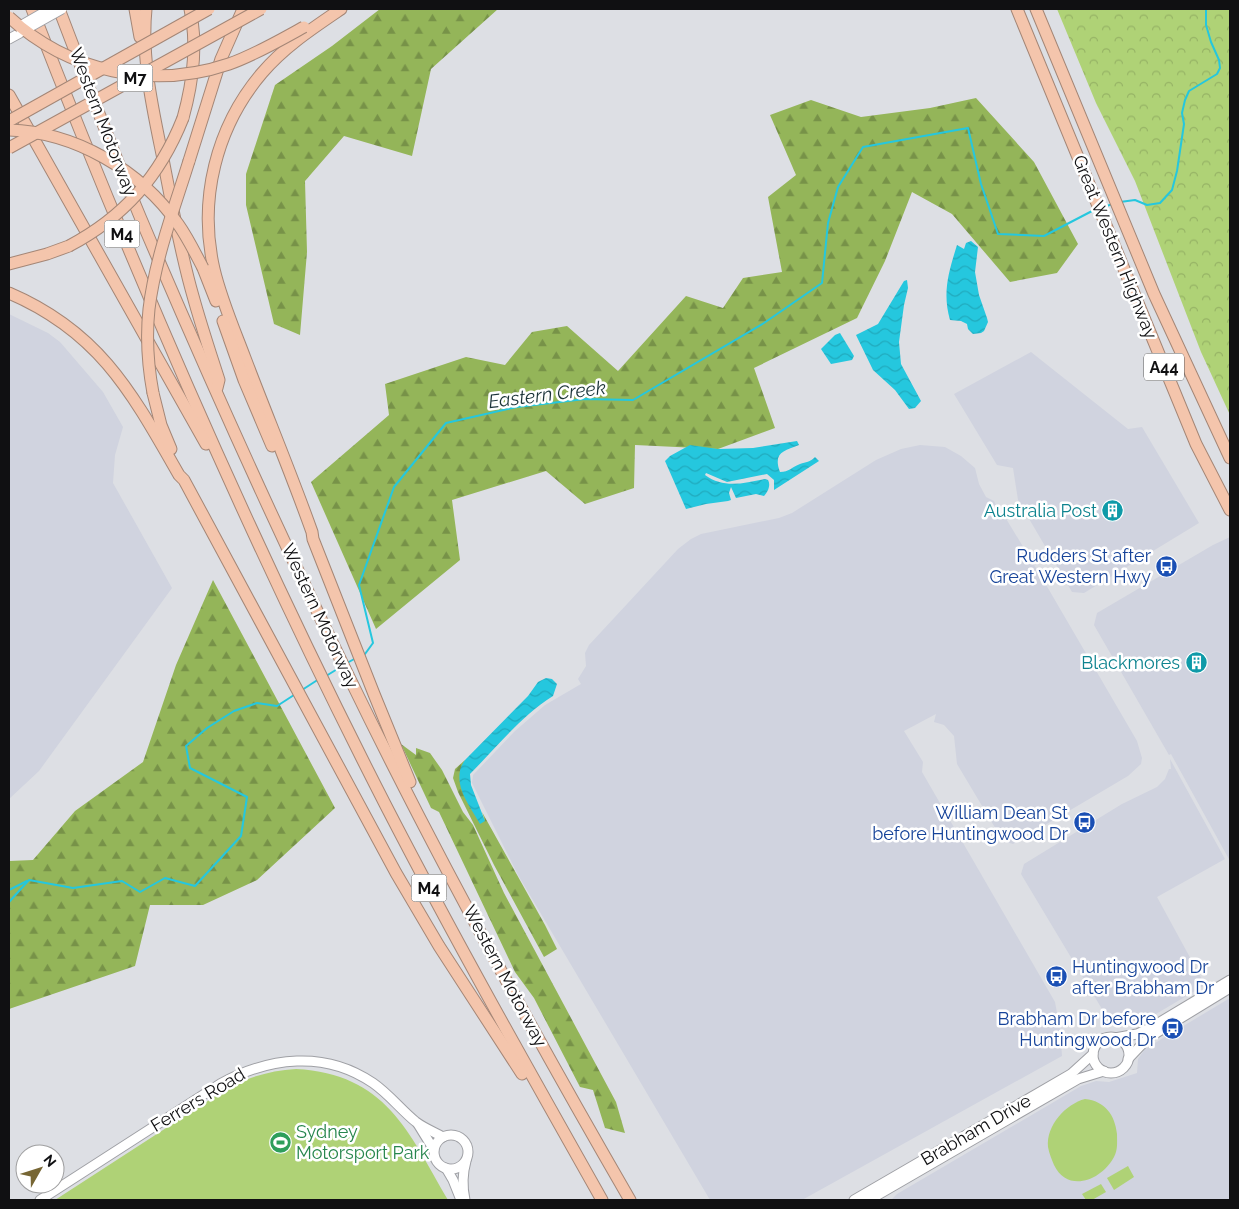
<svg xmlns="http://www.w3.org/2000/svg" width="1239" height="1209" font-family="Raleway,sans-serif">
<defs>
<pattern id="forest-firs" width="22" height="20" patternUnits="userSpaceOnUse" patternTransform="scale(1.25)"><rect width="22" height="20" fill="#94b559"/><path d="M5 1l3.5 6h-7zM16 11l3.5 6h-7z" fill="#779248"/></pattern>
<pattern id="park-crowns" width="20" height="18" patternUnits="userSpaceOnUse" patternTransform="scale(1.25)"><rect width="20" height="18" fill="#afd276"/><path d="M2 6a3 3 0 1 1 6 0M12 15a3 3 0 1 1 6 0" fill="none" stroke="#96b365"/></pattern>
<pattern id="water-waves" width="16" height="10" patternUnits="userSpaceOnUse" patternTransform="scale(1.25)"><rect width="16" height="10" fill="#25c7de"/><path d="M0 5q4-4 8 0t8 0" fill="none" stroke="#20aabd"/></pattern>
</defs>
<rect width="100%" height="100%" fill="#dddfe4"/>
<g fill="#d0d3df">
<path d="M 9,314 L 48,333 L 60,342 L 103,392 L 123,427 L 115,455 L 113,483 L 172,588 L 39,771 L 9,799 Z"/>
<path d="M 1031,352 L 1128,429 L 1142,427 L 1199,523 L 1084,593 L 1072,592 L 1018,500 L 1013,468 L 997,465 L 954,394 Z"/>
<path d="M 920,445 L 945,447 L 961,456 L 975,468 L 979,484 L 986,497 L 994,501 L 1000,513 L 1002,512 L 1045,583 L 1137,741 L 1142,758 L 1141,764 L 1128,776 L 1013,844 L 1003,841 L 957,764 L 954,736 L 944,725 L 934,722 L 936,714 L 904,731 L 923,762 L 922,772 L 1055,1002 L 1060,1029 L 1062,1056 L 802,1200 L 710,1200 L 518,875 L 472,783 L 473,775 L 515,731 L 545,705 L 581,684 L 578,679 L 586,666 L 585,653 L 589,645 L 678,549 L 691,539 L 701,534 L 779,518 L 792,513 L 876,460 L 901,449 Z"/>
<path d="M 1230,537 L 1230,861 L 1171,754 L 1169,755 L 1094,625 L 1097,613 L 1213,545 Z"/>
<path d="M 1170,759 L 1225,859 L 1157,897 L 1205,985 L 1139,1024 L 1130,1025 L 1116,1021 L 1105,1014 L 1021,874 L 1024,864 L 1122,804 L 1157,787 L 1165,779 L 1169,769 L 1171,769 Z"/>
<path d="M 1230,998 L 1230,1200 L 891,1200 L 897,1194 L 1081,1086 L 1096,1081 L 1109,1082 L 1137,1073 L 1138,1059 L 1145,1049 Z"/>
</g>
<g fill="url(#forest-firs)">
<path d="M 380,9 L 498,9 L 431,69 L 412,156 L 344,136 L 305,181 L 307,252 L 300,335 L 274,324 L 246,205 L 246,174 L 275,85 L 332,46 Z"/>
<path d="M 976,98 L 1034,162 L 1078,244 L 1057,273 L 1010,282 L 952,214 L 912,192 L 885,261 L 857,318 L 754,368 L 775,428 L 718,449 L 635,445 L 634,488 L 585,504 L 546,471 L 452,500 L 460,560 L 376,629 L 311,482 L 389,415 L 385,384 L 466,357 L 505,365 L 532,332 L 567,326 L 618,371 L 686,296 L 723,308 L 743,278 L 782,272 L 768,197 L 796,175 L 770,115 L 811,100 L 861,117 L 930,108 Z"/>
<path d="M 213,580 L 335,808 L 257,880 L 203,905 L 150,905 L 135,966 L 9,1009 L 9,861 L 33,860 L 75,811 L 143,762 L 176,665 Z"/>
<path d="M 401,744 L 416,755 L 416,748 L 430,753 L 442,770 L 463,812 L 473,825 L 504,893 L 616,1102 L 625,1133 L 605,1128 L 593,1090 L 580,1087 L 534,998 L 515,972 L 439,812 L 431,808 Z"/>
<path d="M 465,760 L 460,772 L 485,821 L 482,812 L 545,925 L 557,949 L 544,957 L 494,865 L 458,792 L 453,778 L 455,769 Z"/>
</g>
<path fill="url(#park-crowns)" d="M 1057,9 L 1230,9 L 1230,415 L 1201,352 L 1135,181 L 1096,103 Z"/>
<g fill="#afd276">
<path d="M 296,1069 C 386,1074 408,1131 448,1200 L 55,1200 L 234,1084 C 254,1076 274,1070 296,1069 Z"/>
<path d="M 1085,1099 C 1105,1101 1115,1115 1117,1134 C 1117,1142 1118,1150 1114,1157 C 1102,1180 1068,1194 1054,1165 C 1052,1160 1049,1153 1048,1147 C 1046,1125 1066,1104 1085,1099 Z"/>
<path d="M 1128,1166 L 1134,1177 L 1114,1190 L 1107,1178 Z"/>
<path d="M 1101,1184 L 1106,1192 L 1092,1200 L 1086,1200 L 1082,1194 Z"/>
</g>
<g fill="url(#water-waves)">
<path d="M 971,241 L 978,247 L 975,272 L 979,295 L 987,318 L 988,322 L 984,331 L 981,333 L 973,334 L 968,329 L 967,324 L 961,321 L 950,320 C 942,292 949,271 957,245 L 964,249 L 966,243 Z"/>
<path d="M 907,280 L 908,288 L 904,305 L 899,342 L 901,364 L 921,401 L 915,408 L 909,409 L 895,390 L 873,370 L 856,335 L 878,324 L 904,281 Z"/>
<path d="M 840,333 L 854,356 L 852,360 L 831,364 L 821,349 L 835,335 Z"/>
<path d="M 797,441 L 799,445 C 783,451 773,453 780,472 C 789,472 792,467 800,464 C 806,462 810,462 815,457 L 819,461 L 774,490 L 774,480 L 767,474 L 727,482 L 706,473 L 705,475 C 724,489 744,483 765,479 L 768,480 C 771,485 768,492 764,496 L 756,494 L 736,498 L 731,487 L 729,493 L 731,500 L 728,501 L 706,504 L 686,509 L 665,461 L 670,456 L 690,445 L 718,449 L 753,448 Z"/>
<path d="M 546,678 L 552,679 L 557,684 L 553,696 C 521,716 496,748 470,774 L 471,785 L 485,821 L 480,824 C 472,809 456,790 460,771 C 460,768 463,763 465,760 L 528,696 L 538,682 Z"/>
</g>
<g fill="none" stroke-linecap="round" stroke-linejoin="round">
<g stroke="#25c7de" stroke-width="2">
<path d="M 1120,202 L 1135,200 L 1147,205 L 1160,203 L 1172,190 L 1177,171 L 1184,124 L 1182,113 L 1185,100 L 1189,91 L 1217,74 L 1220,68 L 1219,60 L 1211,42 L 1206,25 L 1206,9"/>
<path d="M 1103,207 L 1113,204"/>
<path d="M 363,655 L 365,654 L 373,643 L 359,585 L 394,487 L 446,423 L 517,407 L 585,399 L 633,400 L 764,323 L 822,283 L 828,223 L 838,187 L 863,147 L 968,128 L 981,184 L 998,234 L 1044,236 L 1094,210"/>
<path d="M 347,663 L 356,658"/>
<path d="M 326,676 L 339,668"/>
<path d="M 302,690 L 319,679"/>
<path d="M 9,890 L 27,881"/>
<path d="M 9,902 L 29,880 L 73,888 L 122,881 L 140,892 L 165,878 L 195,886 L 241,836 L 247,797 L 190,768 L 186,746 L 207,728 L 234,711 L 257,703 L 277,706 L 294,695"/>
</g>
<defs>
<g id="secondary">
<path d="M 9,39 L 20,33"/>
<circle cx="1111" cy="1055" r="18"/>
<path d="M 1115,1038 L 1137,1034 L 1150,1028 L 1230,980"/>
<path d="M 1128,1059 L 1148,1038 L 1230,988"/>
<path d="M 418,1124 L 434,1150"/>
<circle cx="451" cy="1152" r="17"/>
<path d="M 446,1168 L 453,1180 L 461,1200"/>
<path d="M 40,1200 L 220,1084 C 269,1057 325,1050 373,1083 C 389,1094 401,1110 416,1122 C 424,1128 434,1132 443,1137"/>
<path d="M 465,1200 C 462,1186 462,1175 466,1161"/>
<path d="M 854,1200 L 1071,1074 L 1093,1054"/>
<path d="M 869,1200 L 1078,1079 L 1104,1071"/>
</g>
<g id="highway">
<path d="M 32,9 C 137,279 253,546 385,804 C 454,938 528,1069 602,1200"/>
<path d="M 59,9 C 86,79 112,150 141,219 C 207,374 276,528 350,679 C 436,856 531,1029 630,1200"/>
<path d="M 135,9 L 140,37"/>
<path d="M 146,9 C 141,59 153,110 163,159 C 172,205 180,251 193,296 C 201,325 210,352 219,380 L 217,388"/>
<path d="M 341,9 C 313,28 284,47 262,73 C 216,127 198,200 214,269 C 221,299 234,329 245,358 C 267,416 291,473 312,532 L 313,539 L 374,694 L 410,782"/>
<path d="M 1017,9 L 1196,444 L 1230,510"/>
<path d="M 1036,9 L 1154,294 L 1230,458"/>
<path d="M 9,95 L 206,444"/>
<path d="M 183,118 C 193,82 198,45 190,9"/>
<path d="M 189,161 L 221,59 L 243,9"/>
<path d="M 9,264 L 47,254 L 69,246"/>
<path d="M 203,268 L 216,301"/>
<path d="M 9,293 C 100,332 132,393 179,475 L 184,480 L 396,873 L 439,946 L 522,1074"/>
<path d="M 223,321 L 244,380 L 272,446"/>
<path d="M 153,393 L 161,425 L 171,449"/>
</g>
</defs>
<use href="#secondary" stroke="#9fa0a5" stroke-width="11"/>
<use href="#highway" stroke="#a48676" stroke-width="13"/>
<use href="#secondary" stroke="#fff" stroke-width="9"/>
<use href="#highway" stroke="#f4c5ac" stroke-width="11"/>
<defs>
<g id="secondary-bridge">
<path d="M 22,25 L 50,9"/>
<path d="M 21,32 L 62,9"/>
</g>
<g id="highway-bridge">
<path d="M 9,17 C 69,72 152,90 229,64 C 255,55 280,40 304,27"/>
<path d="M 9,121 L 209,9"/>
<path d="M 9,130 C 75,132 140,170 178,224 C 188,238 195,253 203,268"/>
<path d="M 9,148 L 261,9"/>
<path d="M 69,246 C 124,217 160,176 183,118"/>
<path d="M 153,393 C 148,366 146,337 149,309 C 155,259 174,209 189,161"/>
</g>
</defs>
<use href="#secondary-bridge" stroke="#9fa0a5" stroke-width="11" stroke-linecap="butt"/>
<use href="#highway-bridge" stroke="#a48676" stroke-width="13" stroke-linecap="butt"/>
<use href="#secondary-bridge" stroke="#fff" stroke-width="9"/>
<use href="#highway-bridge" stroke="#f4c5ac" stroke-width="11"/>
</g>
<defs>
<symbol id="building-disc" viewBox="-11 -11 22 22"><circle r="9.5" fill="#0f9aa8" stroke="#fff"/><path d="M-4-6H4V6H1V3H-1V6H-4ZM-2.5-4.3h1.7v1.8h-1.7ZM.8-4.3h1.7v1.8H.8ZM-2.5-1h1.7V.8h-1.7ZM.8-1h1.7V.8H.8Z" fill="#fff"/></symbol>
<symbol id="bus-disc" viewBox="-11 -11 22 22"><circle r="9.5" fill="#1a4fb4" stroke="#fff"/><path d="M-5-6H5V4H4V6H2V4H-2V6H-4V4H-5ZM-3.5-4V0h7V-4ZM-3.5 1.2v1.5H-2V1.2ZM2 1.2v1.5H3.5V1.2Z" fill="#fff"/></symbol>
<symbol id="stadium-disc" viewBox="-11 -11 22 22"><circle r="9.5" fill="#2e9e5b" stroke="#fff"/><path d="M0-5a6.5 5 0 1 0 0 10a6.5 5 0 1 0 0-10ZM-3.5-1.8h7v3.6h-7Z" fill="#fff"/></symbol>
</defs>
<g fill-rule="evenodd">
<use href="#building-disc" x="1100" y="498" width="25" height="25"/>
<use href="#bus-disc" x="1154" y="554" width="25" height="25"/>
<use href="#building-disc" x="1184" y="650" width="25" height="25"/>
<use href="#bus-disc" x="1072" y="810" width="25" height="25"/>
<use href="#bus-disc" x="1044" y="964" width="25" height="25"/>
<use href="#bus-disc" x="1160" y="1016" width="25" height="25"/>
<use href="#stadium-disc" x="268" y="1130" width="25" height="25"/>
</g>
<g text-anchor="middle" stroke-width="5" stroke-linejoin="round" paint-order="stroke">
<g fill="#fff" stroke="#585859" stroke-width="1">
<rect x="117.5" y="64.5" width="35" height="27" rx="4"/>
<rect x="104.5" y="220.5" width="35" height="27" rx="4"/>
<rect x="1144" y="353.5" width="40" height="27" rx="4"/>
<rect x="411.5" y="874.5" width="35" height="27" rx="4"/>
</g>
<g font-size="16" font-weight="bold" fill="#101012">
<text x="135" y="84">M7</text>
<text x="122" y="240">M4</text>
<text x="1164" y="373">A44</text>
<text x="429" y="894">M4</text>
</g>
<g font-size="18" fill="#101012" stroke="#fff">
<text transform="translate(103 122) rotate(69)" y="6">Western Motorway</text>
<text transform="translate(1115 247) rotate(68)" y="6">Great Western Highway</text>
<text transform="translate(320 616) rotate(65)" y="6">Western Motorway</text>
<text transform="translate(505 976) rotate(62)" y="6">Western Motorway</text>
<text transform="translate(198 1100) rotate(-31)" y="6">Ferrers Road</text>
<text transform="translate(976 1130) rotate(-30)" y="6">Brabham Drive</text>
</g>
<g font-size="18" fill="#0d838f" stroke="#fff" text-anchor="end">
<text x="1097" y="517">Australia Post</text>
<text x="1180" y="669">Blackmores</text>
</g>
<g font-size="18" fill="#164399" stroke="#fff" text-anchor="end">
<text x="1151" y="562">Rudders St after<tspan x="1151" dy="21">Great Western Hwy</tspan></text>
<text x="1068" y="819">William Dean St<tspan x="1068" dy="21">before Huntingwood Dr</tspan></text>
<text x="1072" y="973" text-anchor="start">Huntingwood Dr<tspan x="1072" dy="21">after Brabham Dr</tspan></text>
<text x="1156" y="1025">Brabham Dr before<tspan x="1156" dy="21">Huntingwood Dr</tspan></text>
</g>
<g font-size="18" fill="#27864d" stroke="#fff" text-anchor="start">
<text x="296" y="1138">Sydney<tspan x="296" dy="21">Motorsport Park</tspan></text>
</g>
<g font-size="19" font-style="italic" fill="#1b3338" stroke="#fff">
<text transform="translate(547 394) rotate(-7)" y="7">Eastern Creek</text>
</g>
</g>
<rect width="1239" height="1209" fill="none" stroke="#101012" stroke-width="20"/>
<g transform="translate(40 1169) rotate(51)"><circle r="24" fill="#ffffff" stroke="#9f9fa0"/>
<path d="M0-4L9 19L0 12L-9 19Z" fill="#776634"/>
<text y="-8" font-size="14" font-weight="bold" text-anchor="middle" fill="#101012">N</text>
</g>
</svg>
